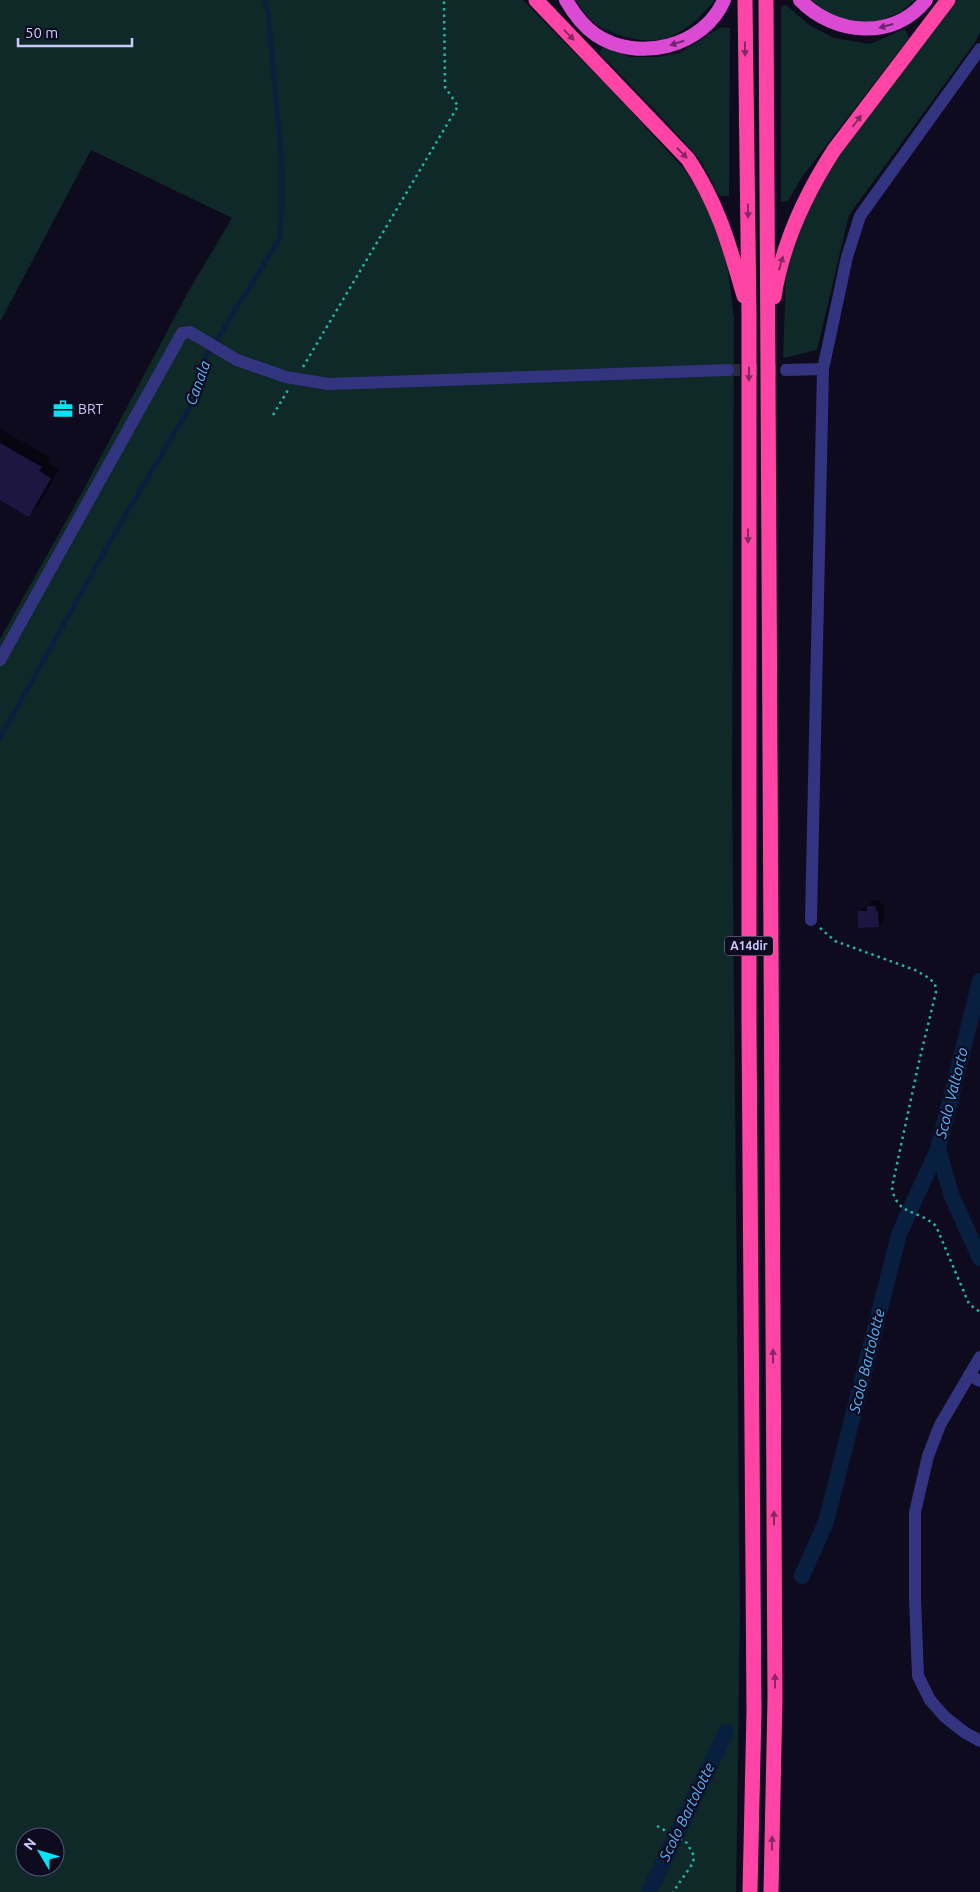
<svg xmlns="http://www.w3.org/2000/svg" width="980" height="1892" font-family="Ubuntu,sans-serif">
<rect width="100%" height="100%" fill="#0e0b1f"/>
<g fill="#0e2927" fill-rule="evenodd">
<path d="M 0,0 L 523,0 L 618,97 L 685,170 L 714,217 L 728,270 L 734,319 L 732,783 L 740,1612 L 736,1892 L 0,1892 L 0,639 L 80,496 L 187,294 L 232,218 L 91,150 L 0,322 ZM 25,1837 L 55,1837 L 55,1867 L 25,1867 Z"/>
<path d="M 575,0 L 715,0 C 702,15 689,29 670,37 C 648,46 610,36 592,21 C 586,16 581,7 575,0 Z"/>
<path d="M 805,0 L 915,0 L 901,12 L 870,25 L 835,22 Z"/>
<path d="M 957,0 L 980,0 L 980,32 L 976,41 L 849,215 L 817,350 L 783,358 L 786,273 L 800,218 L 825,172 Z"/>
<path d="M 786,5 L 809,25 L 834,38 L 870,44 L 905,29 L 909,38 L 802,177 L 788,201 L 781,202 L 781,6 Z"/>
<path d="M 721,27 L 730,28 L 729,196 L 720,196 L 701,161 L 660,115 L 599,53 L 603,47 L 631,57 L 658,57 L 680,53 Z"/>
</g>
<g fill="#0007">
<path d="M 0,429 L 50,457 L 47,462 L 59,469 L 38,506 L 29,515 L 0,499 Z"/>
<path d="M 874,900 L 880,901 L 881,905 L 884,905 L 884,920 L 878,926 L 860,911 Z"/>
</g>
<g fill="none" stroke-linecap="round" stroke-linejoin="round">
<path stroke="#081f40" stroke-width="4.5" d="M 0,738 L 116,531 L 196,397 L 202,380 L 206,357 L 279,240 L 282,209 L 282,164 L 268,13 L 265,0"/>
<g stroke="#081f40" stroke-width="16">
<path d="M 980,981 L 938,1149 L 952,1197 L 980,1258"/>
<path d="M 802,1576 L 826,1522 L 899,1234 L 938,1149"/>
<path d="M 649,1892 L 726,1732"/>
</g>
</g>
<g fill="#1d1641">
<path d="M 0,443 L 42,467 L 39,471 L 51,478 L 29,517 L 0,500 Z"/>
<path d="M 867,906 L 875,906 L 876,910 L 878,911 L 879,927 L 858,928 L 858,911 L 867,911 Z"/>
</g>
<g fill="none" stroke-linecap="round" stroke-linejoin="round">
<path stroke="#2b2841" stroke-width="12" stroke-dasharray="12 6" stroke-linecap="butt" d="M 728,370 L 786,370"/>
<g stroke="#27b5a7" stroke-width="2.5" stroke-dasharray="2.5 4" stroke-linecap="butt">
<path d="M 303,367 L 458,106 L 445,87 L 444,0"/>
<path d="M 273,415 L 288,390"/>
<path d="M 820,928 L 835,941 L 915,970 L 929,978 L 935,984 L 936,992 L 919,1062 L 892,1187 C 896,1216 918,1209 936,1226 L 969,1304 L 980,1312"/>
<path d="M 657,1826 L 687,1843 L 694,1856 L 693,1863 L 673,1892"/>
</g>
<g stroke="#333480" stroke-width="12">
<path d="M 786,370 L 823,369"/>
<path d="M 0,660 L 182,333 L 190,332 L 237,360 L 286,377 L 328,384 L 728,370"/>
<path d="M 811,920 L 823,369 L 847,257 L 860,216 L 980,49"/>
<path d="M 980,1357 L 940,1425 L 928,1456 L 915,1512 L 915,1599 L 918,1676 L 930,1700 L 945,1717 L 964,1732 L 980,1741"/>
<path d="M 969,1375 L 980,1381"/>
</g>
<g stroke="#da4ad2" stroke-width="14">
<path d="M 566,0 C 574,14 583,26 596,35 C 638,63 704,47 724,0"/>
<path d="M 800,0 C 834,35 894,41 926,0"/>
</g>
<g stroke="#ff44a5" stroke-width="15">
<path d="M 536,0 L 688,159 C 718,204 729,244 744,296"/>
<path d="M 745,0 L 749,316 L 749,1024 L 754,1711 L 750,1892"/>
<path d="M 766,0 L 775,1699 L 771,1892"/>
<path d="M 774,297 C 782,244 805,195 834,150 L 948,0"/>
</g>
</g>
<defs><path id="oneway-solid" d="M-6-.8H1V-3.2L6.5 0L1 3.2V.8H-6Z" transform="scale(1.25)"/></defs>
<g fill="#6a2770">
<use href="#oneway-solid" transform="translate(886 26) rotate(165)"/>
<use href="#oneway-solid" transform="translate(677 43) rotate(163)"/>
</g>
<g fill="#862862">
<use href="#oneway-solid" transform="translate(569 35) rotate(46)"/>
<use href="#oneway-solid" transform="translate(745 49) rotate(89)"/>
<use href="#oneway-solid" transform="translate(857 121) rotate(-53)"/>
<use href="#oneway-solid" transform="translate(682 153) rotate(46)"/>
<use href="#oneway-solid" transform="translate(748 211) rotate(89)"/>
<use href="#oneway-solid" transform="translate(781 263) rotate(-74)"/>
<use href="#oneway-solid" transform="translate(749 374) rotate(90)"/>
<use href="#oneway-solid" transform="translate(748 536) rotate(90)"/>
<use href="#oneway-solid" transform="translate(773 1356) rotate(-90)"/>
<use href="#oneway-solid" transform="translate(774 1518) rotate(-90)"/>
<use href="#oneway-solid" transform="translate(775 1681) rotate(-90)"/>
<use href="#oneway-solid" transform="translate(772 1843) rotate(-89)"/>
</g>
<defs>
<symbol id="office-bare" viewBox="-9 -9 18 18"><path d="M-6-3h4V-5.5h4V-3h4V5H-6ZM-1-4.5V-3h2v-1.5ZM-6 0V1H6V0Z" fill="#00e5f4" stroke="#0e0b1f" stroke-width="2.5" paint-order="stroke"/></symbol>
</defs>
<g fill-rule="evenodd">
<use href="#office-bare" x="49" y="395" width="28" height="28"/>
</g>
<g text-anchor="middle" stroke-width="4.5" stroke-linejoin="round" paint-order="stroke">
<rect fill="#0e0b1f" stroke="#9490bc" stroke-width="1" x="725" y="936.5" width="48" height="19" rx="4"/>
<g font-size="12" font-weight="bold" fill="#cdc9ff">
<text x="749" y="950">A14dir</text>
</g>
<g font-size="14" fill="#cdc9ff" stroke="#0e0b1f" text-anchor="start">
<text x="78" y="414">BRT</text>
</g>
<g font-size="15" font-style="italic" fill="#57b8ff" stroke="#0e0b1f">
<text transform="translate(198 383) rotate(-70)" y="5">Canala</text>
<text transform="translate(952 1093) rotate(-76)" y="5">Scolo Valtorto</text>
<text transform="translate(867 1361) rotate(-76)" y="5">Scolo Bartolotte</text>
<text transform="translate(687 1812) rotate(-64)" y="5">Scolo Bartolotte</text>
</g>
</g>
<g transform="translate(40 1852) rotate(308)"><circle r="24" fill="#0e0b1f" stroke="#5a5779"/>
<path d="M0-4L9 19L0 12L-9 19Z" fill="#00e5f4"/>
<text y="-8" font-size="14" font-weight="bold" text-anchor="middle" fill="#cdc9ff">N</text>
</g>
<path d="M18 38v8h114v-8" fill="none" stroke="#cdc9ff" stroke-width="2.5"/>
<text x="25" y="38" font-size="15" fill="#cdc9ff" stroke="#0e0b1f" stroke-width="4" paint-order="stroke">50 m</text>
</svg>
